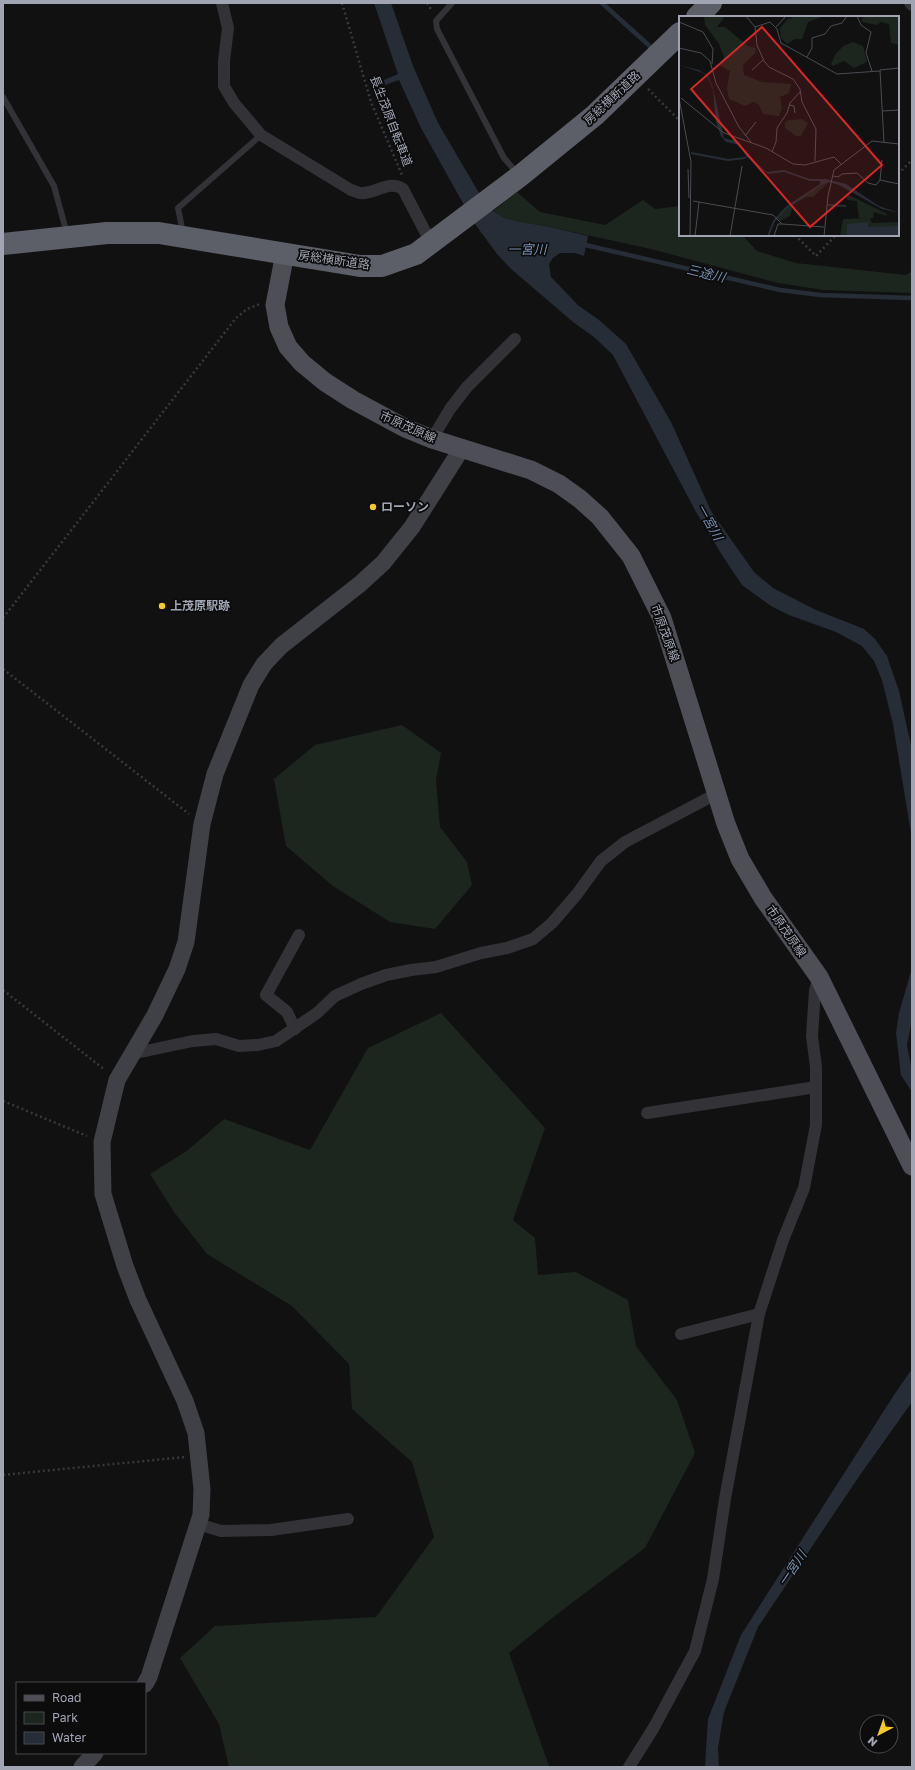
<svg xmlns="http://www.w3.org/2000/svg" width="915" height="1770" font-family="'Golos Text','Noto Sans JP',sans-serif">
<rect width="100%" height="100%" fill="#111112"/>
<g fill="#1d251f">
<path d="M 517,192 L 540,212 L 605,225 L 643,200 L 655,209 L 680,206 L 680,235 L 742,235 L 757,251 L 796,263 L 906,275 L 912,271 L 912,293 L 824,290 L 778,283 L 651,249 L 550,227 L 516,221 L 503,218 L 493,211 Z"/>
<path d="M 402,725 L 441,753 L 436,780 L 440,827 L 467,862 L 472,885 L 435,929 L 390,922 L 333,886 L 286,846 L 274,779 L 315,745 Z"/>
<path d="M 441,1013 L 545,1128 L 513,1220 L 535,1238 L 538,1275 L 576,1272 L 628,1300 L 636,1346 L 677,1400 L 695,1453 L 645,1548 L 556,1615 L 509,1653 L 549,1766 L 229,1767 L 219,1724 L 180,1658 L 215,1626 L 376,1617 L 434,1537 L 412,1462 L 352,1409 L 349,1364 L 292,1306 L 207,1254 L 174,1212 L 150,1174 L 188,1150 L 224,1119 L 310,1150 L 368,1048 Z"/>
</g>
<g fill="#272d36">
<path d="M 374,3 L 391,3 L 413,66 L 438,123 L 479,193 L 493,211 L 504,218 L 516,221 L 550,227 L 588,236 L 584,256 L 575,253 L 560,253 L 553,258 L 549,264 L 551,277 L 579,306 L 599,320 L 626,344 L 671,422 L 711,511 L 754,572 L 773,588 L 816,610 L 864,629 L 875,639 L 887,656 L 899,691 L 912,750 L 912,839 L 893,724 L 882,680 L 874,661 L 862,646 L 836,632 L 789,615 L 771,606 L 742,585 L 722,555 L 696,512 L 613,355 L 594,337 L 573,322 L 510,268 L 497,254 L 475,224 L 464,205 L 421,128 L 399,80 L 385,85 L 384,80 L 398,74 Z"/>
<path d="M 912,968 L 912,1020 L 907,1045 L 912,1072 L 912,1092 L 901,1075 L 896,1033 L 899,1013 Z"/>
<path d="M 912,1369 L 912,1402 L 860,1475 L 758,1627 L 724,1712 L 718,1748 L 719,1767 L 705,1767 L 708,1719 L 741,1635 L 894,1395 Z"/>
</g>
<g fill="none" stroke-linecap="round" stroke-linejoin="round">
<g stroke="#272d36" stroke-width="4.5">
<path d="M 602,3 L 654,50"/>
<path d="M 581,244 L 780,290 L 820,295 L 912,298"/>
</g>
<g stroke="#38393e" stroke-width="2.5" stroke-dasharray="2 3" stroke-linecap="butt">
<path d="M 342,3 L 371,102 L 402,175"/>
<path d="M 427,3 L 432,11"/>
<path d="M 648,89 L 680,121"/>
<path d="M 898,174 L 912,160"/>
<path d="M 795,235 L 816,256 L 836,235"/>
<path d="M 3,618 L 236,318 L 247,309 L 260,304"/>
<path d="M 3,669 L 189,814"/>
<path d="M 3,990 L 105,1070"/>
<path d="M 3,1101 L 87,1136"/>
<path d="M 3,1475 L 184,1457"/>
</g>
<g stroke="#323237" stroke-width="6">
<path d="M 452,3 L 436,21 L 437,29 L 504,158 L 518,174"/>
<path d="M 3,97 L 54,186 L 67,234"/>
<path d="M 183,233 L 178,208 L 261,135"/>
</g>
<g stroke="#323237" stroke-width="12">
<path d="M 222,3 L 228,28 L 224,61 L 224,86 L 234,103 L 261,135 L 351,190 C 355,191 360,194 364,193 C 378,192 390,180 403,189 L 431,243"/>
<path d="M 910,3 L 912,5"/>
<path d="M 432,439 L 450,409 L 467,387 L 515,339"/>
<path d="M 295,1029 L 287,1012 L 266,995 L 299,935"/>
<path d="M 131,1054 L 193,1041 L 216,1039 L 239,1046 L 258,1045 L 276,1041 L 317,1013 L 335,996 L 361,984 L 386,975 L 411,970 L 436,967 L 481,953 L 507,948 L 533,939 L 552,923 L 577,894 L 601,861 L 625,842 L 716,794"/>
<path d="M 647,1113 L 816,1087"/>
<path d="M 681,1334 L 759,1314"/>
<path d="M 198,1524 L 221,1531 L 271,1530 L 348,1519"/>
<path d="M 629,1767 L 653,1729 L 695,1651 L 713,1579 L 725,1499 L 759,1314 L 783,1240 L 804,1188 L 816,1125 L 816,1067 L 812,1036 L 815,990 L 819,977"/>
</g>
<g stroke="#404047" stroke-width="17">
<path d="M 145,1684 L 149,1677 L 201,1515 L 202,1489 L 196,1433 L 185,1401 L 138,1300 L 125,1266 L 103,1194 L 102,1142 L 117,1080 L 155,1015 L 177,969 L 186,942 L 202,824 L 215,774 L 251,685 L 264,664 L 281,646 L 360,584 L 383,563 L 412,527 L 462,448"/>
<path d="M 82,1767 L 95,1753"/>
</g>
<path stroke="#4d4e56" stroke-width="19" d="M 285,253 L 275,305 L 279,327 L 288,347 L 302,363 L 325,382 L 353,400 L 405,428 L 432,439 L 531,470 L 559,484 L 580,499 L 600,517 L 631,556 L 662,618 L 726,824 L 740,859 L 763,898 L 819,977 L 912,1166"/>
<g stroke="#5d5f68" stroke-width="22">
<path d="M 697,17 L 711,3"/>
<path d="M 3,244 L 107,233 L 159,233 L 360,266 L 382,266 L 416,254 L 520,176 L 595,115 L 680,33"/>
</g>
</g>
<g fill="#f6ca24" stroke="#0c0c0d" stroke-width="1.5">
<circle cx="373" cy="507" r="4"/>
<circle cx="162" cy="606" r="4"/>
</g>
<g text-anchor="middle" stroke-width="3.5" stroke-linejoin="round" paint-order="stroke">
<g font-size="12" fill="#a1a5b3" stroke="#0c0c0d">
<text transform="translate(612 98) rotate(-43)" y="4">房総横断道路</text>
<text transform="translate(391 121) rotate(69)" y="4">長生茂原自転車道</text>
<text transform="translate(334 260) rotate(8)" y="4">房総横断道路</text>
<text transform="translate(408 427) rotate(24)" y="4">市原茂原線</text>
<text transform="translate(665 633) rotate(70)" y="4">市原茂原線</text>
<text transform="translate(786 931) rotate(55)" y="4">市原茂原線</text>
</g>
<g font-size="12" font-weight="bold" fill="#a1a5b3" stroke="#0c0c0d" text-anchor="start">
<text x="381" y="511">ローソン</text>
<text x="170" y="610">上茂原駅跡</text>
</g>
<g font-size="13" font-style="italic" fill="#778eb0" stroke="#0c0c0d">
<text x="527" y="254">一宮川</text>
<text transform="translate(706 273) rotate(13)" y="5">三途川</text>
<text transform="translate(710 522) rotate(61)" y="5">一宮川</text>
<text transform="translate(792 1568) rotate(-56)" y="5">一宮川</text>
</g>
</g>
<g transform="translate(679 16)">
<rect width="220" height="220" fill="#111112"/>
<path d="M 25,0 L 46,0 L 38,11 L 46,11 L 69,30 L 77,32 L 76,37 L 64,49 L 65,59 L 83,66 L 112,68 L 110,77 L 101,81 L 103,92 L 100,100 L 84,98 L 80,89 L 75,86 L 66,90 L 50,83 L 48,72 L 51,55 L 40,49 L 45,41 L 40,28 L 26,9 ZM 117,0 L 145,0 L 129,6 L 123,23 L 116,23 L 108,28 L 102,22 L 101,12 L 109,3 ZM 186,0 L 220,0 L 220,29 L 212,27 L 210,8 L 202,6 L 198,9 L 183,6 L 183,2 ZM 174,26 L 184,30 L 188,46 L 175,52 L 165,45 L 154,50 L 152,48 L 156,39 L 164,30 ZM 123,103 L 129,107 L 122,120 L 117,120 L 106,112 L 106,106 L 110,104 ZM 150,166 L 134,181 L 127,181 L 114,189 L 111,200 L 101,205 L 98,202 L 119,182 ZM 168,178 L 208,198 L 208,200 L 195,196 L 194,202 L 180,202 L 178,185 L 168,184 ZM 191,202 L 193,207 L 220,206 L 220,220 L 161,220 L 164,203 Z" fill="#1d251f"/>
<path d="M 0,49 L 20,54 L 29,60 L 34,72 L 45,122 L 60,126 L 71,142 L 88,156 L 105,154 L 131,163 L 147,163 L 167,168 L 200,190 L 220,197 L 203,193 L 160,169 L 150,166 L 141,170 L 141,165 L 131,165 L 105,156 L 89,158 L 68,141 L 65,143 L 67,140 L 61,129 L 47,126 L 42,120 L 37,106 L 34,74 L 29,62 L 24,57 ZM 189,206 L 189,211 L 220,210 L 220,220 L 168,220 L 168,208 Z" fill="#272d36"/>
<path fill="none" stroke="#272d36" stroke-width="2" d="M 12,137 L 49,144 L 66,142M 149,189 L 167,190M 89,220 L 95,205 L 108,191 L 141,169"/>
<path fill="none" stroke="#4b4c52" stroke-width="1" d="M 67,0 L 76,11 L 78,29 L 85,45 L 90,51 L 114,63 L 121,73 L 123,86 L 137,113 L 136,145M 178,0 L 182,9 L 192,16 L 187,37 L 193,55M 0,6 L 24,16 L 34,33 L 33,48M 76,11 L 91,6 L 98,13 L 102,27 L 158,58 L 201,55M 97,11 L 107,0M 0,32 L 22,37 L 31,45 L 37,67 L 60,111 L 72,126M 128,41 L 133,32 L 133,22 L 146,18 L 152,10 L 163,7 L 168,0M 73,54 L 84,44M 0,82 L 12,146 L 11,220M 2,82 L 45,117 L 87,132 L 114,148 L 126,149 L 155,141 L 163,149M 110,89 L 115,90 L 116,97M 203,95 L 220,94M 66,120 L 77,106M 205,127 L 201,54 L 220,52M 93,136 L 97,126 L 98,112 L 108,97 L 111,87 L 121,76M 9,153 L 10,182M 154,160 L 159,161 L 163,158 L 178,157 L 189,167 L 197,169 L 201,164 L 203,144M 201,164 L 220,168M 14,185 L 94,199 L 103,208 L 145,211M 16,220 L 20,186M 51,220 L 63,150M 95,220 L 99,208 L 103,208M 145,220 L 149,180 L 155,154 L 193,125 L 220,128"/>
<path fill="#d62828" fill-opacity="0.15" stroke="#d62828" stroke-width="2" d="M 83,11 L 203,149 L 131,211 L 12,73 Z"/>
<rect width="220" height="220" fill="none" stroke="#a1a5b3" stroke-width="2"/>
</g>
<rect width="915" height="1770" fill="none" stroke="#a1a5b3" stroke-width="8"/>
<rect x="16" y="1682" width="130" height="72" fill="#0c0c0d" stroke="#48494f"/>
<rect x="24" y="1695" width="20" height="6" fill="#4d4e56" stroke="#48494f"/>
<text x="52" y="1702" font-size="12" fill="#a1a5b3">Road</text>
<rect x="24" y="1712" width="20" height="12" fill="#1d251f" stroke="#48494f"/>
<text x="52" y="1722" font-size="12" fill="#a1a5b3">Park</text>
<rect x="24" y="1732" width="20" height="12" fill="#272d36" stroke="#48494f"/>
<text x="52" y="1742" font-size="12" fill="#a1a5b3">Water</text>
<g transform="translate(879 1734) rotate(221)"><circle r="19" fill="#0c0c0d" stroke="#48494f"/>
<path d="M0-3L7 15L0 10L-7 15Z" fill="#f6ca24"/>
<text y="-6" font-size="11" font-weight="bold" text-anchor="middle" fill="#a1a5b3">N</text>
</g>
</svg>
